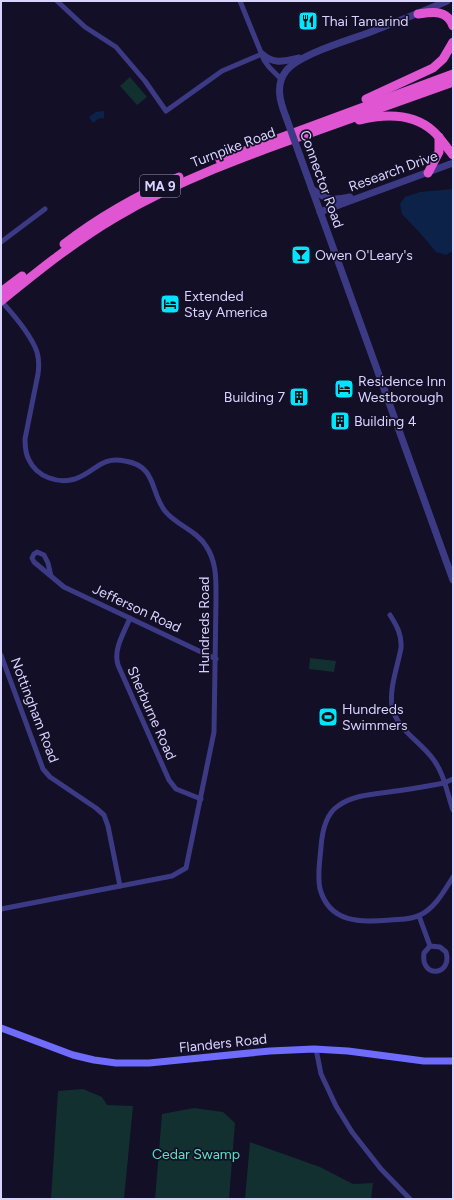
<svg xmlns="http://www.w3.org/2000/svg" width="454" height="1200" font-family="Figtree,sans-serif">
<rect width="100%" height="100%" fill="#130f26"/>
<g fill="#12302f">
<path d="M 130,77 L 147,97 L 137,105 L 120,86 Z"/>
<path d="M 310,658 L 336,661 L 334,672 L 309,669 Z"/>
<path d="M 83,1089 L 102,1097 L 107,1105 L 133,1106 L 124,1199 L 51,1199 L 58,1091 Z"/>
<path d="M 194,1108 L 223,1112 L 235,1123 L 229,1199 L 155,1199 L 162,1114 Z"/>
<path d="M 250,1142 L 320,1167 L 353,1184 L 373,1183 L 371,1199 L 245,1199 Z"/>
</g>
<g fill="#0c2248">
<path d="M 104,111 L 104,118 L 98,119 L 93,123 L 89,117 L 96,112 Z"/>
<path d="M 453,189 L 453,251 L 446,255 L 436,252 L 421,234 L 402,214 L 400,204 L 405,197 L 420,192 Z"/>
<path d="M 335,709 L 336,720 L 322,721 L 321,714 L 329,713 L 329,710 Z"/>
</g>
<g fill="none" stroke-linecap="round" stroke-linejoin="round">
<g stroke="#3d3a85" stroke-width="5">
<path d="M 57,1 L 85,27 L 116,47 L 145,81 L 166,111 L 222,71 L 262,54"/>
<path d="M 240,1 L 264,60 L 269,67 L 281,79"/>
<path d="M 1,242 L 45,209"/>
<path d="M 1,301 C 13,314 31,335 37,352 C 39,359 39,367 38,374 L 25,439 C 25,446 25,453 29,460 C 37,477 58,484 75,479 C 96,472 100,456 125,461 C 157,466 150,492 165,511 C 176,525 196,530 206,546 C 217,562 216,581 216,599 L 214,732 L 186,868 L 172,876 L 1,909"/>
<path d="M 51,576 L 48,563 L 44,555 L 37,552 L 34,554 L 32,558 L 34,562 L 64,587 L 216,659"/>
<path d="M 390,615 C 397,626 402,635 401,648 C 398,665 389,689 392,706 C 396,729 420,741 433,759 C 444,773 447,793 453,810"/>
<path d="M 130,618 C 124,633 113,649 118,665 L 169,780 L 176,789 L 201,799"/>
<path d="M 1,655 L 43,769 L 50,777 L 96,808 L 104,815 L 108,826 L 120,886"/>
<path d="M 453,779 L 444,783 C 428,786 412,789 396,791 C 377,794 354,794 338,806 C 326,814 322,833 321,847 C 320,860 317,876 320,889 C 330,924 361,922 390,920 C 400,919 411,920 420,915 C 435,908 444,891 453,877"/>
<path d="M 419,916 L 430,946 L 424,953 C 420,979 453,976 446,952 L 440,947 L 430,946"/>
<path d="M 316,1049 L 321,1074 L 336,1106 L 352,1132 L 381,1169 L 410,1199"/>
</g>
<g stroke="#3d3a85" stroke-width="7">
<path d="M 262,54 C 274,65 285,61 299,58"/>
<path d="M 286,117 C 280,102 275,85 286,71 C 298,55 346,41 365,34 C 393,23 420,13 447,1"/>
<path d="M 300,156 L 453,580"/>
<path d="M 312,189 C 326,200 333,201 350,197"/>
<path d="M 320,212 L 453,163"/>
</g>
<path stroke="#6f6bff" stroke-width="7" d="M 1,1028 L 73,1055 L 94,1060 L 116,1063 L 149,1063 L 270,1051 L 314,1049 L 348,1051 L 424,1061 L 453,1061"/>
<g stroke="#e055d1" stroke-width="9">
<path d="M 418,14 C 432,12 447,9 453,26"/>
<path d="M 366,99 L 433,68 L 443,59 L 453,42"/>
<path d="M 359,120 C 384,114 413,113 433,131 C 441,138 446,147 453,155"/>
<path d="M 220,160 L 453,74"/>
<path d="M 428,173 L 439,152 L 439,137"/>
<path d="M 64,244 C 99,217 138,195 179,177"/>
<path d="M 1,292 L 22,276"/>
<path d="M 1,301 C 38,271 75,241 116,217 C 179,180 247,155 316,131 C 362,115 407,98 453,82"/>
</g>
<path stroke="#3d3a85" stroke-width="7" d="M 286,117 L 300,156"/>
</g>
<defs>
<symbol id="restaurant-square" viewBox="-11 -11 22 22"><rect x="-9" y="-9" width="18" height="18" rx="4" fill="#00e5ff" stroke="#130f26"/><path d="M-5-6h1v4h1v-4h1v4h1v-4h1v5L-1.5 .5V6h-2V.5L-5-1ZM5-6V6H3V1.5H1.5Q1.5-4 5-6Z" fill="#111"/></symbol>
<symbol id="bar-square" viewBox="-11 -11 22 22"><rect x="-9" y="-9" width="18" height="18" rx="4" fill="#00e5ff" stroke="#130f26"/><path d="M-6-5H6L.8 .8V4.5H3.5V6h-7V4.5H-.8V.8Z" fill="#111"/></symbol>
<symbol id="hotel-square" viewBox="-11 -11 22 22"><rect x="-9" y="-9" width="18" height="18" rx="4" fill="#00e5ff" stroke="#130f26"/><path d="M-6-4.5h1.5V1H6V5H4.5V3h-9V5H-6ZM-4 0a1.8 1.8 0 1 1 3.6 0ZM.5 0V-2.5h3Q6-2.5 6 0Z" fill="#111"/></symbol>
<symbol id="building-square" viewBox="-11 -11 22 22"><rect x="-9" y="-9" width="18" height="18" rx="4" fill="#00e5ff" stroke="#130f26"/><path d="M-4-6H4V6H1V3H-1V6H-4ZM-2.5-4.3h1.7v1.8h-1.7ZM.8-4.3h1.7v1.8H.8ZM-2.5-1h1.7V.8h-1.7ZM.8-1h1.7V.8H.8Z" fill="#111"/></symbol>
<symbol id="stadium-square" viewBox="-11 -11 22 22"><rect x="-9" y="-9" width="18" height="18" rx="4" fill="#00e5ff" stroke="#130f26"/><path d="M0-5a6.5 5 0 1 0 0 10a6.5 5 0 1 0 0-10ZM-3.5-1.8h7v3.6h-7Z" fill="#111"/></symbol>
</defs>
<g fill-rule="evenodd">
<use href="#restaurant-square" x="297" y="10" width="22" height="22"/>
<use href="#bar-square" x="290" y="244" width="22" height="22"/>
<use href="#hotel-square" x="159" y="293" width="22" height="22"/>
<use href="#hotel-square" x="333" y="378" width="22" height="22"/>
<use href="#building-square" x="288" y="386" width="22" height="22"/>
<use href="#building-square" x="329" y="410" width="22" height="22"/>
<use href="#stadium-square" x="317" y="706" width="22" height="22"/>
</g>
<g text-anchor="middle" stroke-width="3.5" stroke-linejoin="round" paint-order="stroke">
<rect fill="#130f26" stroke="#9e99be" stroke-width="1" x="140" y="175" width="40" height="22" rx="3"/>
<g font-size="13" font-weight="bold" fill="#d9d4ff">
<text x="160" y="191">MA 9</text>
</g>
<g font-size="14" fill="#d9d4ff" stroke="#130f26" text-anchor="start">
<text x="322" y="26">Thai Tamarind</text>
<text x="315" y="260">Owen O'Leary's</text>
<text x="184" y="301">Extended<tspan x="184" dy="16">Stay America</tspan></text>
<text x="358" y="386">Residence Inn<tspan x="358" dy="16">Westborough</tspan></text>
<text x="285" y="402" text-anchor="end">Building 7</text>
<text x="354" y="426">Building 4</text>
<text x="342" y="714">Hundreds<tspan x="342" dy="16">Swimmers</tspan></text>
</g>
<g font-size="14" fill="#d9d4ff" stroke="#130f26">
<text transform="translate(233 147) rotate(-21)" y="5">Turnpike Road</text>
<text transform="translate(393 171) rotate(-20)" y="5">Research Drive</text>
<text transform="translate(322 179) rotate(70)" y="5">Connector Road</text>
<text transform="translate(137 608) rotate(25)" y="5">Jefferson Road</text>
<text transform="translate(204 625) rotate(-90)" y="5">Hundreds Road</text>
<text transform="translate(35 710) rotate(69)" y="5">Nottingham Road</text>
<text transform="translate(152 713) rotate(66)" y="5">Sherburne Road</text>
<text transform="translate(223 1043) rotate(-6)" y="5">Flanders Road</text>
</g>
<g font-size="14" fill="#5fe0c0" stroke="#130f26">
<text x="196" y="1159">Cedar Swamp</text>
</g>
</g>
<rect width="454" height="1200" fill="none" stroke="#d9d4ff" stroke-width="4"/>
</svg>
